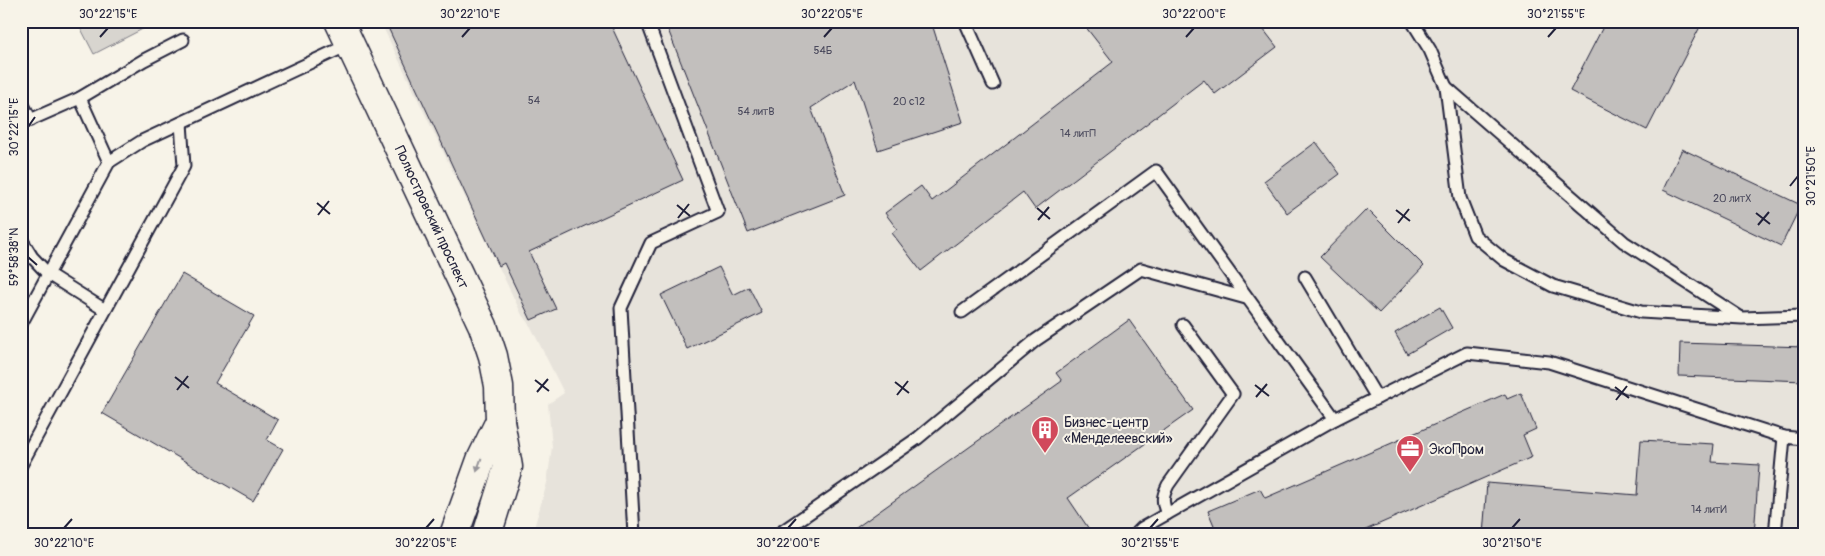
<svg xmlns="http://www.w3.org/2000/svg" width="1825" height="556" font-family="Pangolin,sans-serif">
<rect width="100%" height="100%" fill="#f7f3e8"/>
<filter id="ink" filterUnits="userSpaceOnUse"><feTurbulence type="fractalNoise" baseFrequency=".02" numOctaves="2"/><feDisplacementMap in="SourceGraphic" scale="10" xChannelSelector="R" yChannelSelector="G"/><feConvolveMatrix kernelMatrix="1 2 1 2 8 2 1 2 1" color-interpolation-filters="sRGB"/></filter>
<g filter="url(#ink)">
<path fill="#e7e3db" d="M 380,21 L 1804,21 L 1804,535 L 532,535 L 547,483 L 552,447 L 548,404 L 564,393 L 531,327 L 522,315 Z"/>
<path fill="#d8d5cf" stroke="#7d7c85" d="M 77,21 L 158,21 L 94,54 Z"/>
<g fill="#c2bfbd" stroke="#22223b">
<path d="M 385,21 L 609,21 L 683,180 L 529,252 L 556,309 L 531,320 L 504,263 L 499,266 Z"/>
<path d="M 682,21 L 931,21 L 963,122 L 878,150 L 855,80 L 811,108 L 845,195 L 748,233 L 667,27 Z"/>
<path d="M 1081,21 L 1257,21 L 1277,47 L 1215,94 L 1204,80 L 1035,209 L 1023,192 L 921,271 L 892,233 L 897,229 L 885,213 L 921,186 L 932,201 L 1113,62 Z"/>
<path d="M 1606,21 L 1703,21 L 1647,130 L 1570,91 Z"/>
<path d="M 1316,142 L 1340,174 L 1287,213 L 1264,181 Z"/>
<path d="M 1682,149 L 1801,205 L 1781,246 L 1663,190 Z"/>
<path d="M 1367,209 L 1424,266 L 1379,313 L 1320,257 Z"/>
<path d="M 719,267 L 733,295 L 749,287 L 762,313 L 687,349 L 661,295 Z"/>
<path d="M 182,274 L 254,316 L 215,383 L 278,420 L 267,440 L 283,449 L 253,501 L 102,413 Z"/>
<path d="M 1440,307 L 1452,328 L 1407,354 L 1395,333 Z"/>
<path d="M 1129,320 L 1193,410 L 1068,498 L 1093,535 L 846,535 L 1062,381 L 1056,373 Z"/>
<path d="M 1680,343 L 1804,347 L 1804,381 L 1679,376 Z"/>
<path d="M 1521,393 L 1536,429 L 1523,435 L 1532,457 L 1354,535 L 1218,535 L 1208,511 L 1260,489 L 1265,498 L 1505,394 L 1507,399 Z"/>
<path d="M 1641,440 L 1714,444 L 1712,462 L 1759,465 L 1754,535 L 1483,535 L 1487,483 L 1637,495 Z"/>
</g>
<g fill="none" stroke-linecap="round" stroke-linejoin="round">
<defs>
<g id="lane">
<path d="M 965,21 L 993,84"/>
<path d="M 1412,21 L 1430,50 L 1446,87 L 1460,198 L 1475,236 L 1504,260 L 1553,286 L 1641,312 L 1742,318 L 1804,316"/>
<path d="M 1446,87 L 1624,242 L 1740,317"/>
<path d="M 80,98 L 109,162"/>
<path d="M 21,101 L 31,120"/>
<path d="M 21,124 L 80,98 L 144,60 L 183,40"/>
<path d="M 21,239 L 32,257 L 48,274 L 105,310"/>
<path d="M 1305,277 L 1377,398"/>
<path d="M 962,312 L 1156,171 L 1335,419"/>
<path d="M 21,324 L 109,162 L 142,141 L 350,44"/>
<path d="M 21,465 L 184,166 L 181,123"/>
<path d="M 1167,514 C 1162,502 1162,497 1168,485 L 1233,394 L 1183,325"/>
<path d="M 634,535 L 621,308 L 651,243 L 718,212 L 647,21"/>
<path d="M 777,535 L 918,438 L 1036,340 L 1141,269 L 1246,298"/>
<path d="M 1135,535 L 1142,528 L 1335,419 L 1467,353 L 1549,362 L 1784,437 L 1804,439"/>
<path d="M 1775,535 L 1784,437"/>
</g>
<g id="secondary">
<path d="M 339,21 L 483,326 L 493,356 L 499,386 L 500,421 L 508,467 L 487,535"/>
<path d="M 454,535 L 481,460 L 500,421"/>
</g>
</defs>
<use href="#lane" stroke="#22223b" stroke-width="15"/>
<use href="#secondary" stroke="#22223b" stroke-width="31"/>
<path stroke="#22223b" stroke-width="3" stroke-dasharray="1 4" stroke-linecap="butt" d="M 159,21 L 163,30"/>
<use href="#lane" stroke="#f7f3e8" stroke-width="11"/>
<use href="#secondary" stroke="#f7f3e8" stroke-width="28"/>
</g>
<defs><path id="oneway-solid" d="M-6-.8H1V-3.2L6.5 0L1 3.2V.8H-6Z" transform="scale(1.25)"/></defs>
<use fill="#97959a" href="#oneway-solid" transform="translate(479 465) rotate(109)"/>
</g>
<path fill="none" stroke="#22223b" stroke-width="2" d="M 100,37 L 108,28M 462,37 L 470,28M 824,37 L 832,28M 1186,37 L 1194,28M 1548,37 L 1556,28M 28,127 L 35,117M 1790,186 L 1798,176M 317,203 L 330,214M 677,205 L 690,216M 1037,208 L 1050,219M 1396,210 L 1410,221M 1756,213 L 1770,224M 318,215 L 329,201M 678,218 L 689,204M 1038,220 L 1049,207M 1398,223 L 1409,209M 1758,225 L 1769,212M 28,257 L 37,265M 175,377 L 189,388M 535,380 L 549,391M 895,382 L 909,393M 1255,385 L 1269,396M 1615,387 L 1629,398M 177,390 L 188,376M 537,392 L 548,379M 897,395 L 908,381M 1256,397 L 1267,384M 1616,400 L 1627,386M 64,528 L 72,519M 426,528 L 434,519M 788,528 L 796,519M 1150,528 L 1158,519M 1512,528 L 1520,519"/>
<defs>
<symbol id="building-pin" viewBox="-11 -11 22 30"><path d="M0 17L-7.5 6A9.5 9.5 0 1 1 7.5 6Z" fill="#d1495b" stroke="#f7f3e8"/><path d="M-4-6H4V6H1V3H-1V6H-4ZM-2.5-4.3h1.7v1.8h-1.7ZM.8-4.3h1.7v1.8H.8ZM-2.5-1h1.7V.8h-1.7ZM.8-1h1.7V.8H.8Z" fill="#fff"/></symbol>
<symbol id="office-pin" viewBox="-11 -11 22 30"><path d="M0 17L-7.5 6A9.5 9.5 0 1 1 7.5 6Z" fill="#d1495b" stroke="#f7f3e8"/><path d="M-6-3h4V-5.5h4V-3h4V5H-6ZM-1-4.5V-3h2v-1.5ZM-6 0V1H6V0Z" fill="#fff"/></symbol>
</defs>
<g fill-rule="evenodd">
<use href="#building-pin" x="1029" y="414" width="32" height="43"/>
<use href="#office-pin" x="1394" y="433" width="32" height="43"/>
</g>
<g text-anchor="middle" stroke-width="4" stroke-linejoin="round" paint-order="stroke">
<g font-size="11" fill="#4a495c">
<text x="823" y="54">54Б</text>
<text x="534" y="104">54</text>
<text x="909" y="105">20 с12</text>
<text x="756" y="115">54 литВ</text>
<text x="1078" y="137">14 литП</text>
<text x="1732" y="202">20 литХ</text>
<text x="1709" y="513">14 литИ</text>
</g>
<g font-size="14" fill="#22223b" stroke="#f7f3e8">
<text transform="translate(432 217) rotate(65)" y="5">Полюстровский проспект</text>
</g>
<g font-size="14" fill="#22223b" stroke="#f7f3e8" text-anchor="start">
<text x="1064" y="427">Бизнес-центр<tspan x="1064" dy="16">«Менделеевский»</tspan></text>
<text x="1429" y="454">ЭкоПром</text>
</g>
</g>
<rect width="1825" height="556" fill="none" stroke="#f7f3e8" stroke-width="55"/>
<rect x="28" y="28" width="1770" height="500" fill="none" stroke="#22223b" stroke-width="2"/>
<g font-size="12" text-anchor="middle" fill="#22223b">
<text x="108" y="18">30°22'15"E</text>
<text x="470" y="18">30°22'10"E</text>
<text x="832" y="18">30°22'05"E</text>
<text x="1194" y="18">30°22'00"E</text>
<text x="1556" y="18">30°21'55"E</text>
<text transform="translate(14 127) rotate(-90)" y="4">30°22'15"E</text>
<text transform="translate(1811 176) rotate(-90)" y="4">30°21'50"E</text>
<text transform="translate(14 257) rotate(-90)" y="4">59°58'38"N</text>
<text x="64" y="547">30°22'10"E</text>
<text x="426" y="547">30°22'05"E</text>
<text x="788" y="547">30°22'00"E</text>
<text x="1150" y="547">30°21'55"E</text>
<text x="1512" y="547">30°21'50"E</text>
</g>
</svg>
